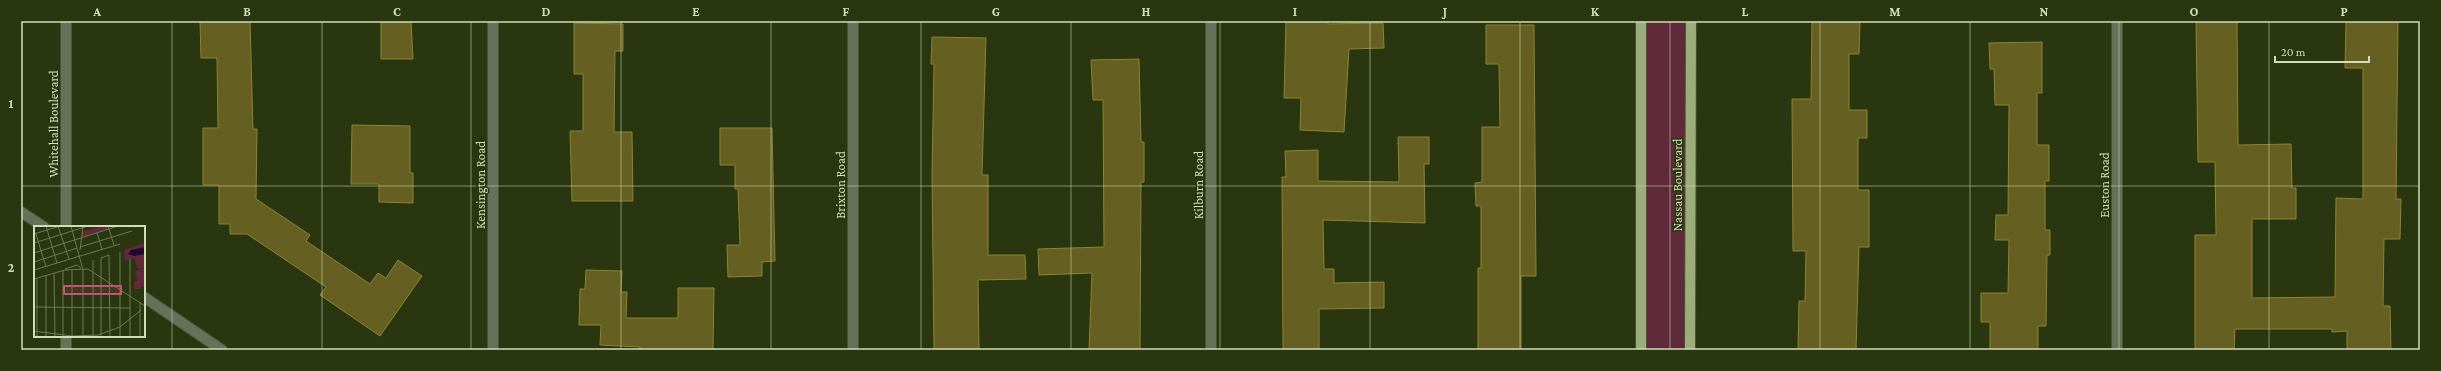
<svg xmlns="http://www.w3.org/2000/svg" width="2441" height="371" font-family="'Crimson Pro',serif">
<rect width="100%" height="100%" fill="#2a360f"/>
<rect fill="#612a3a" x="1641" y="21" width="47" height="329"/>
<g fill="#655f21" stroke="#8c8532">
<path d="M 200,21 L 250,21 L 253,129 L 257,129 L 256,199 L 310,235 L 306,241 L 370,284 L 378,273 L 386,278 L 398,260 L 422,276 L 380,336 L 320,295 L 326,287 L 247,234 L 230,234 L 230,224 L 219,224 L 219,185 L 203,185 L 203,128 L 218,128 L 217,58 L 201,58 Z"/>
<path d="M 381,21 L 411,21 L 413,59 L 381,59 Z"/>
<path d="M 1286,21 L 1328,21 L 1328,24 L 1383,23 L 1384,48 L 1349,49 L 1344,132 L 1300,130 L 1301,98 L 1284,98 Z"/>
<path d="M 1812,21 L 1860,21 L 1859,54 L 1849,54 L 1849,110 L 1867,110 L 1867,138 L 1858,138 L 1858,190 L 1869,190 L 1869,247 L 1859,247 L 1856,350 L 1798,350 L 1799,301 L 1805,301 L 1806,251 L 1793,251 L 1792,99 L 1811,99 Z"/>
<path d="M 2196,21 L 2237,21 L 2238,145 L 2291,144 L 2292,188 L 2296,188 L 2296,219 L 2252,219 L 2252,298 L 2335,297 L 2336,198 L 2363,199 L 2363,68 L 2345,68 L 2346,21 L 2398,21 L 2396,199 L 2401,199 L 2400,239 L 2384,239 L 2383,306 L 2390,306 L 2391,350 L 2347,350 L 2347,331 L 2332,332 L 2332,329 L 2235,329 L 2234,350 L 2195,350 L 2195,235 L 2216,235 L 2215,162 L 2198,162 Z"/>
<path d="M 574,23 L 623,24 L 623,51 L 615,51 L 614,132 L 632,132 L 633,201 L 572,201 L 570,131 L 583,131 L 583,74 L 574,74 Z"/>
<path d="M 1486,25 L 1534,25 L 1536,276 L 1521,276 L 1521,350 L 1478,350 L 1478,268 L 1481,268 L 1481,206 L 1476,206 L 1475,183 L 1482,182 L 1482,127 L 1500,127 L 1499,64 L 1486,64 Z"/>
<path d="M 932,37 L 986,38 L 982,175 L 988,175 L 988,255 L 1025,255 L 1026,279 L 978,280 L 979,350 L 934,350 L 932,175 L 934,64 L 931,64 Z"/>
<path d="M 2042,42 L 2042,93 L 2037,93 L 2037,145 L 2049,145 L 2049,181 L 2045,181 L 2045,230 L 2050,230 L 2050,255 L 2047,255 L 2046,326 L 2038,326 L 2038,350 L 1990,350 L 1990,322 L 1981,322 L 1981,293 L 2008,293 L 2009,240 L 1995,240 L 1996,215 L 2008,215 L 2009,105 L 1995,105 L 1994,69 L 1990,69 L 1989,43 Z"/>
<path d="M 1139,59 L 1141,142 L 1144,142 L 1144,182 L 1141,182 L 1140,350 L 1089,350 L 1092,273 L 1039,275 L 1038,249 L 1104,247 L 1103,100 L 1093,100 L 1091,60 Z"/>
<path d="M 352,125 L 410,126 L 410,173 L 413,173 L 413,203 L 379,202 L 379,184 L 351,184 Z"/>
<path d="M 720,128 L 772,128 L 775,261 L 762,262 L 762,276 L 728,277 L 727,245 L 740,245 L 738,189 L 735,189 L 735,165 L 720,165 Z"/>
<path d="M 1398,137 L 1429,137 L 1429,164 L 1424,164 L 1425,223 L 1323,220 L 1324,269 L 1334,269 L 1334,283 L 1384,282 L 1384,308 L 1319,309 L 1319,350 L 1283,350 L 1282,177 L 1286,177 L 1285,151 L 1318,150 L 1318,181 L 1399,182 Z"/>
<path d="M 586,270 L 622,271 L 621,292 L 627,292 L 626,318 L 678,318 L 678,288 L 714,288 L 713,350 L 640,350 L 640,347 L 600,345 L 601,325 L 579,325 L 580,289 L 585,289 Z"/>
</g>
<g fill="none" stroke-linecap="round" stroke-linejoin="round">
<defs>
<g id="minor">
<path d="M 21,212 L 44,227"/>
<path d="M 66,227 L 66,21"/>
<path d="M 144,297 L 222,350"/>
<path d="M 66,350 L 66,336"/>
<path d="M 493,350 L 493,21"/>
<path d="M 853,350 L 853,21"/>
<path d="M 1211,350 L 1211,21"/>
<path d="M 2117,350 L 2117,21"/>
</g>
<g id="major">
<path d="M 1641,350 L 1641,21"/>
<path d="M 1690,350 L 1691,21"/>
</g>
</defs>
<use href="#minor" stroke="#48542d" stroke-width="12"/>
<use href="#major" stroke="#48542d" stroke-width="12"/>
<use href="#minor" stroke="#677058" stroke-width="10"/>
<use href="#major" stroke="#9cad7c" stroke-width="10"/>
</g>
<path fill="none" stroke="#cfddb8" stroke-width="1" stroke-opacity="0.55" d="M 172,21 L 172,350M 322,21 L 322,350M 471,21 L 471,350M 621,21 L 621,350M 771,21 L 771,350M 921,21 L 921,350M 1071,21 L 1071,350M 1220,21 L 1220,350M 1370,21 L 1370,350M 1520,21 L 1520,350M 1670,21 L 1670,350M 1820,21 L 1820,350M 1970,21 L 1970,350M 2119,21 L 2119,350M 2269,21 L 2269,350M 21,186 L 2420,186"/>
<g text-anchor="middle" stroke-width="3" stroke-linejoin="round" paint-order="stroke">
<g font-size="13" fill="#cfddb8" stroke="#2a360f">
<text transform="translate(53 124) rotate(-90)" y="5">Whitehall Boulevard</text>
<text transform="translate(480 185) rotate(-90)" y="5">Kensington Road</text>
<text transform="translate(840 185) rotate(-90)" y="5">Brixton Road</text>
<text transform="translate(1198 185) rotate(-90)" y="5">Kilburn Road</text>
<text transform="translate(1677 185) rotate(-90)" y="5">Nassau Boulevard</text>
<text transform="translate(2104 185) rotate(-90)" y="5">Euston Road</text>
</g>
</g>
<g transform="translate(34 226)">
<rect width="111" height="111" fill="#2a360f"/>
<path d="M 68,0 L 74,0 L 74,3 L 48,12 L 48,6 ZM 111,17 L 111,41 L 104,43 L 100,32 L 91,34 L 90,24 ZM 111,42 L 111,62 L 107,60 L 107,63 L 100,63 L 100,55 L 103,55 L 101,45 Z" fill="#612a3a"/>
<path d="M 111,21 L 111,28 L 100,30 L 94,28 L 97,24 Z" fill="#200835"/>
<path fill="none" stroke="#6c7953" stroke-width="1" d="M 12,0 L 23,37M 24,0 L 35,33M 37,0 L 49,44 L 49,111M 74,0 L 80,19M 63,7 L 68,23M 0,8 L 26,0M 2,8 L 12,41M 0,17 L 54,0M 46,21 L 98,5M 46,24 L 49,0M 0,27 L 84,0M 0,36 L 43,22M 31,43 L 43,39 L 47,42M 0,44 L 86,18M 29,44 L 29,110M 20,47 L 21,111M 0,53 L 31,44 L 54,43 L 111,80M 0,81 L 96,82M 0,105 L 38,110 L 64,109 L 86,101 L 107,84M 38,110 L 38,44M 59,110 L 59,34M 3,111 L 3,52M 12,111 L 12,50M 67,111 L 67,32 L 75,29 L 76,111M 86,111 L 86,26M 96,111 L 96,33M 106,111 L 106,76"/>
<path fill="#c65377" fill-opacity="0.15" stroke="#c65377" stroke-width="2" d="M 30,60 L 87,60 L 87,68 L 30,68 Z"/>
<rect width="111" height="111" fill="none" stroke="#cfddb8" stroke-width="2"/>
</g>
<rect width="2441" height="371" fill="none" stroke="#2a360f" stroke-width="44"/>
<path d="M2275 56v6h94v-6" fill="none" stroke="#cfddb8" stroke-width="2"/>
<text x="2281" y="56" font-size="12" fill="#cfddb8" stroke="#2a360f" stroke-width="3" paint-order="stroke">20 m</text>
<rect x="22" y="22" width="2397" height="327" fill="none" stroke="#cfddb8" stroke-width="1.5"/>
<g font-size="13" text-anchor="middle" font-weight="bold" fill="#cfddb8">
<text x="97" y="16">A</text>
<text x="247" y="16">B</text>
<text x="397" y="16">C</text>
<text x="546" y="16">D</text>
<text x="696" y="16">E</text>
<text x="846" y="16">F</text>
<text x="996" y="16">G</text>
<text x="1146" y="16">H</text>
<text x="1295" y="16">I</text>
<text x="1445" y="16">J</text>
<text x="1595" y="16">K</text>
<text x="1745" y="16">L</text>
<text x="1895" y="16">M</text>
<text x="2044" y="16">N</text>
<text x="2194" y="16">O</text>
<text x="2344" y="16">P</text>
<text x="11" y="108">1</text>
<text x="11" y="272">2</text>
</g>
</svg>
